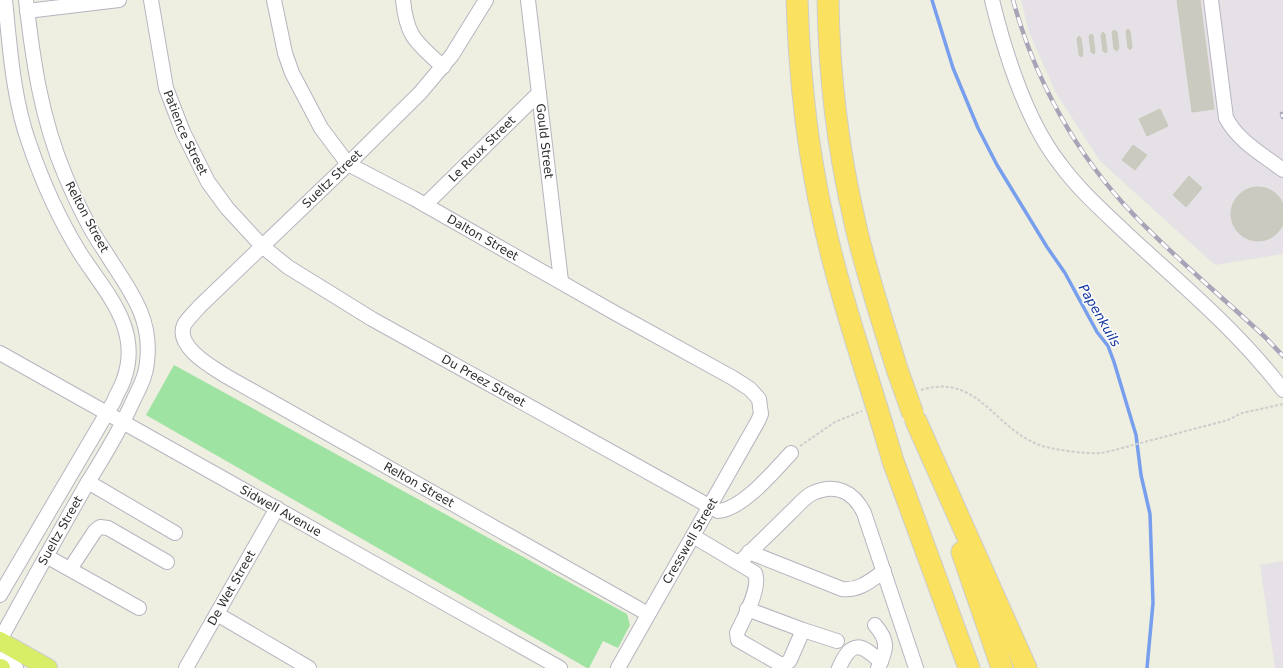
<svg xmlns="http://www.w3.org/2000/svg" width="1283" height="668" font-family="'DejaVu Sans',sans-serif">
<rect width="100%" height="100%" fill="#eeeee1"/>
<g fill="#e5e1e7">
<path d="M 1021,0 L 1283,0 L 1283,254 L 1215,265 L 1100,161 L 1056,93 L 1029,32 Z"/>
<path d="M 1283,561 L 1283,668 L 1275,668 L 1260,565 Z"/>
</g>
<path fill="#9fe3a3" d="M 174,365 L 627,614 L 630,625 L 618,648 L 603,641 L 589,668 L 587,668 L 146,415 Z"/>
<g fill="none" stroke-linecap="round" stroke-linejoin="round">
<path stroke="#789fed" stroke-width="3.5" d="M 932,0 L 953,68 L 978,128 L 997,165 L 1047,247 L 1065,273 L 1097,332 L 1108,346 L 1114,362 L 1136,435 L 1141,475 L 1150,514 L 1153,603 L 1147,668"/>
</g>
<g fill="#cacac0" stroke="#c9caba">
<path d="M 1177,0 L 1200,0 L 1214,109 L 1192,112 Z"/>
<path d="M 1128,29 L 1130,31 L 1132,47 L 1130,50 L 1128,48 L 1126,31 Z"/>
<path d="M 1114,30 L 1117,32 L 1119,48 L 1117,51 L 1114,49 L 1112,32 Z"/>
<path d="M 1103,32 L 1105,34 L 1107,51 L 1106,53 L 1103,51 L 1101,35 Z"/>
<path d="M 1091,34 L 1093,35 L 1095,52 L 1094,54 L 1091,52 L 1089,36 Z"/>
<path d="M 1079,36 L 1081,38 L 1083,54 L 1082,57 L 1079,55 L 1077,38 Z"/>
<path d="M 1160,109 L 1168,126 L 1147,136 L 1139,119 Z"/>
<path d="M 1133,145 L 1147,155 L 1135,170 L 1122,160 Z"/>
<path d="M 1189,176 L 1202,188 L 1186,207 L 1173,195 Z"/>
<circle cx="1258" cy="214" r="27"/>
</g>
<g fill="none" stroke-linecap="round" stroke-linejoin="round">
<defs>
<g id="minor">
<path id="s1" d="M 151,0 L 166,88 L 183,132 L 208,182 L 227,208 L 262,246 L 288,267 L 372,319 L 718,511 C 743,509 774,471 791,453"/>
<path id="s2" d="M 274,0 L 285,53 L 292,73 L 321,128 L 348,164 L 413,198 L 615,313 L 733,378 L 750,389 L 759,399 L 761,414 L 758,421 L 618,668"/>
<path d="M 403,0 C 407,39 417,42 443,67"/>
<path id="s3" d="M 486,0 L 452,55 L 420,93 L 348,164 L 200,306 C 195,312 188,318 184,325 C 175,347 212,367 226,376 L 648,614"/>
<path id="s4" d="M 528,0 L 561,281"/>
<path d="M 992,0 C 1005,53 1026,121 1060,164 C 1079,190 1103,211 1127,234 C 1181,284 1238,331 1283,390"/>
<path d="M 1211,0 L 1226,118 C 1239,142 1262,154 1283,170"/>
<path d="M 27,11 L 119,0"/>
<path id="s5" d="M 425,205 L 539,93"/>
<path id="s6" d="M 0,353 L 560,668"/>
<path d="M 88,482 L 175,533"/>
<path d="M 693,536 L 755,573 C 761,588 744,618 737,633 L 738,640 L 780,664 L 786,664 L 790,660 L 803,630"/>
<path d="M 749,552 L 842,589 C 859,591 870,581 884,571"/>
<path d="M 46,556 L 139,608"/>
<path d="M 739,563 C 756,546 773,530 790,513 C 797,507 804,497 813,493 C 836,483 854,492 864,513 L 916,668"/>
<path d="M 70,569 L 95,531 L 100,527 L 108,528 L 167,562"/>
<path d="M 0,595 L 114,401 C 117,393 122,386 124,379 C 142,328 105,292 80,253 C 59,219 42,181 29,143 C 13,98 10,48 5,0"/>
<path d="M 747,609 L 803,630 L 837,641"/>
<path d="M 217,614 L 309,668"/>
<path d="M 875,625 C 889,641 887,649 878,668"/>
<path id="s7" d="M 0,640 C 29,587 58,534 88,482 C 105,455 121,428 134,399 C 140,387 146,375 147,362 C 153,316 127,287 104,250 C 88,227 76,201 65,175 C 41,118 33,61 26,0"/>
<path d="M 0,659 L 16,668"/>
<path id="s8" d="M 186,668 L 277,508"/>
<path d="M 839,668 C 852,639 861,644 881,662"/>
</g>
<g id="major">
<path d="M 0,641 L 48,668"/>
<path d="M 0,668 L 1,668"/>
</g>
<g id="highway">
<path d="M 797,0 C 799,60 804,120 815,179 C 827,247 847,313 868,379"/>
<path d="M 828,0 C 829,75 838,150 855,223 C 866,272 882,320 897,369"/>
<path d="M 916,421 L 1026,668"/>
<path d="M 882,424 L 893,461 L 969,668"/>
<path d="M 962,552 L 1002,668"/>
</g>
</defs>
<use href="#minor" stroke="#b7b4c0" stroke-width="16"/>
<use href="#major" stroke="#cdcdcd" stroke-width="20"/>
<use href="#highway" stroke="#cdcdcd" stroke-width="23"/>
<g stroke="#cdcdcd" stroke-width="2" stroke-dasharray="3 2" stroke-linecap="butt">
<path d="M 921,390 C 982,371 996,437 1050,448 C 1066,451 1085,454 1101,453 C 1113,451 1125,447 1137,444 C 1167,436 1198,428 1228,420 L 1242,413 L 1283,404"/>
<path d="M 800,446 L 835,422 L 862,411"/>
</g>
<use href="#minor" stroke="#fff" stroke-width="14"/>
<use href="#major" stroke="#d7ee66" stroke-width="18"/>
<use href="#highway" stroke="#fbe160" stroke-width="21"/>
<defs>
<g id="rail">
<path d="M 1013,0 C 1035,80 1076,155 1134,215 C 1175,258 1222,297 1265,337 L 1283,356"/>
<path d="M 1282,114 L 1283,117"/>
</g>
</defs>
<use href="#rail" stroke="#a8a3b7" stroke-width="4.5"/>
<use href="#rail" stroke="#fff" stroke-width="3" stroke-dasharray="9" stroke-linecap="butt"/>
<defs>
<g id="highway-bridge">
<path d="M 897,369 L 913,414"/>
<path d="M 868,379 L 882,424"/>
</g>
</defs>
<use href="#highway-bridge" stroke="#cdcdcd" stroke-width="23" stroke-linecap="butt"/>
<use href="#highway-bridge" stroke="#fbe160" stroke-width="21"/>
</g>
<g text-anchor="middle" stroke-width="3" stroke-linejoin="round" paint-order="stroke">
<g font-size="12" fill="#2e2e2e" stroke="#fff">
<text dy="4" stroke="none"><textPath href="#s1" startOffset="138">Patience Street</textPath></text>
<text dy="4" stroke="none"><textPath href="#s4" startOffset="142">Gould Street</textPath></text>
<text dy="4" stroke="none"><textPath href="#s5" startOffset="80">Le Roux Street</textPath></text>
<text transform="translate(332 179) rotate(-44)" y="4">Sueltz Street</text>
<text transform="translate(87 217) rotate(62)" y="4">Relton Street</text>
<text dy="4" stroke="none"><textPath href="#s2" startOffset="336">Dalton Street</textPath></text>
<text dy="4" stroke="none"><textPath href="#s1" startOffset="536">Du Preez Street</textPath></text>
<text dy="4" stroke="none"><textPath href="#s3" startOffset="738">Relton Street</textPath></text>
<text dy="4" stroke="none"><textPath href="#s6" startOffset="322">Sidwell Avenue</textPath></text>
<text dy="4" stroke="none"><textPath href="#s7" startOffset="125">Sueltz Street</textPath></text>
<text transform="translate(690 541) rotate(-60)" y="4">Cresswell Street</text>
<text dy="4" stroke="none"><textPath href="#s8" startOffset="92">De Wet Street</textPath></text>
</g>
<g font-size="13" font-style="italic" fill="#11359e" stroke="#fff">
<text transform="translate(1100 315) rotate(60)" y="5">Papenkuils</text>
</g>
</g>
</svg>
